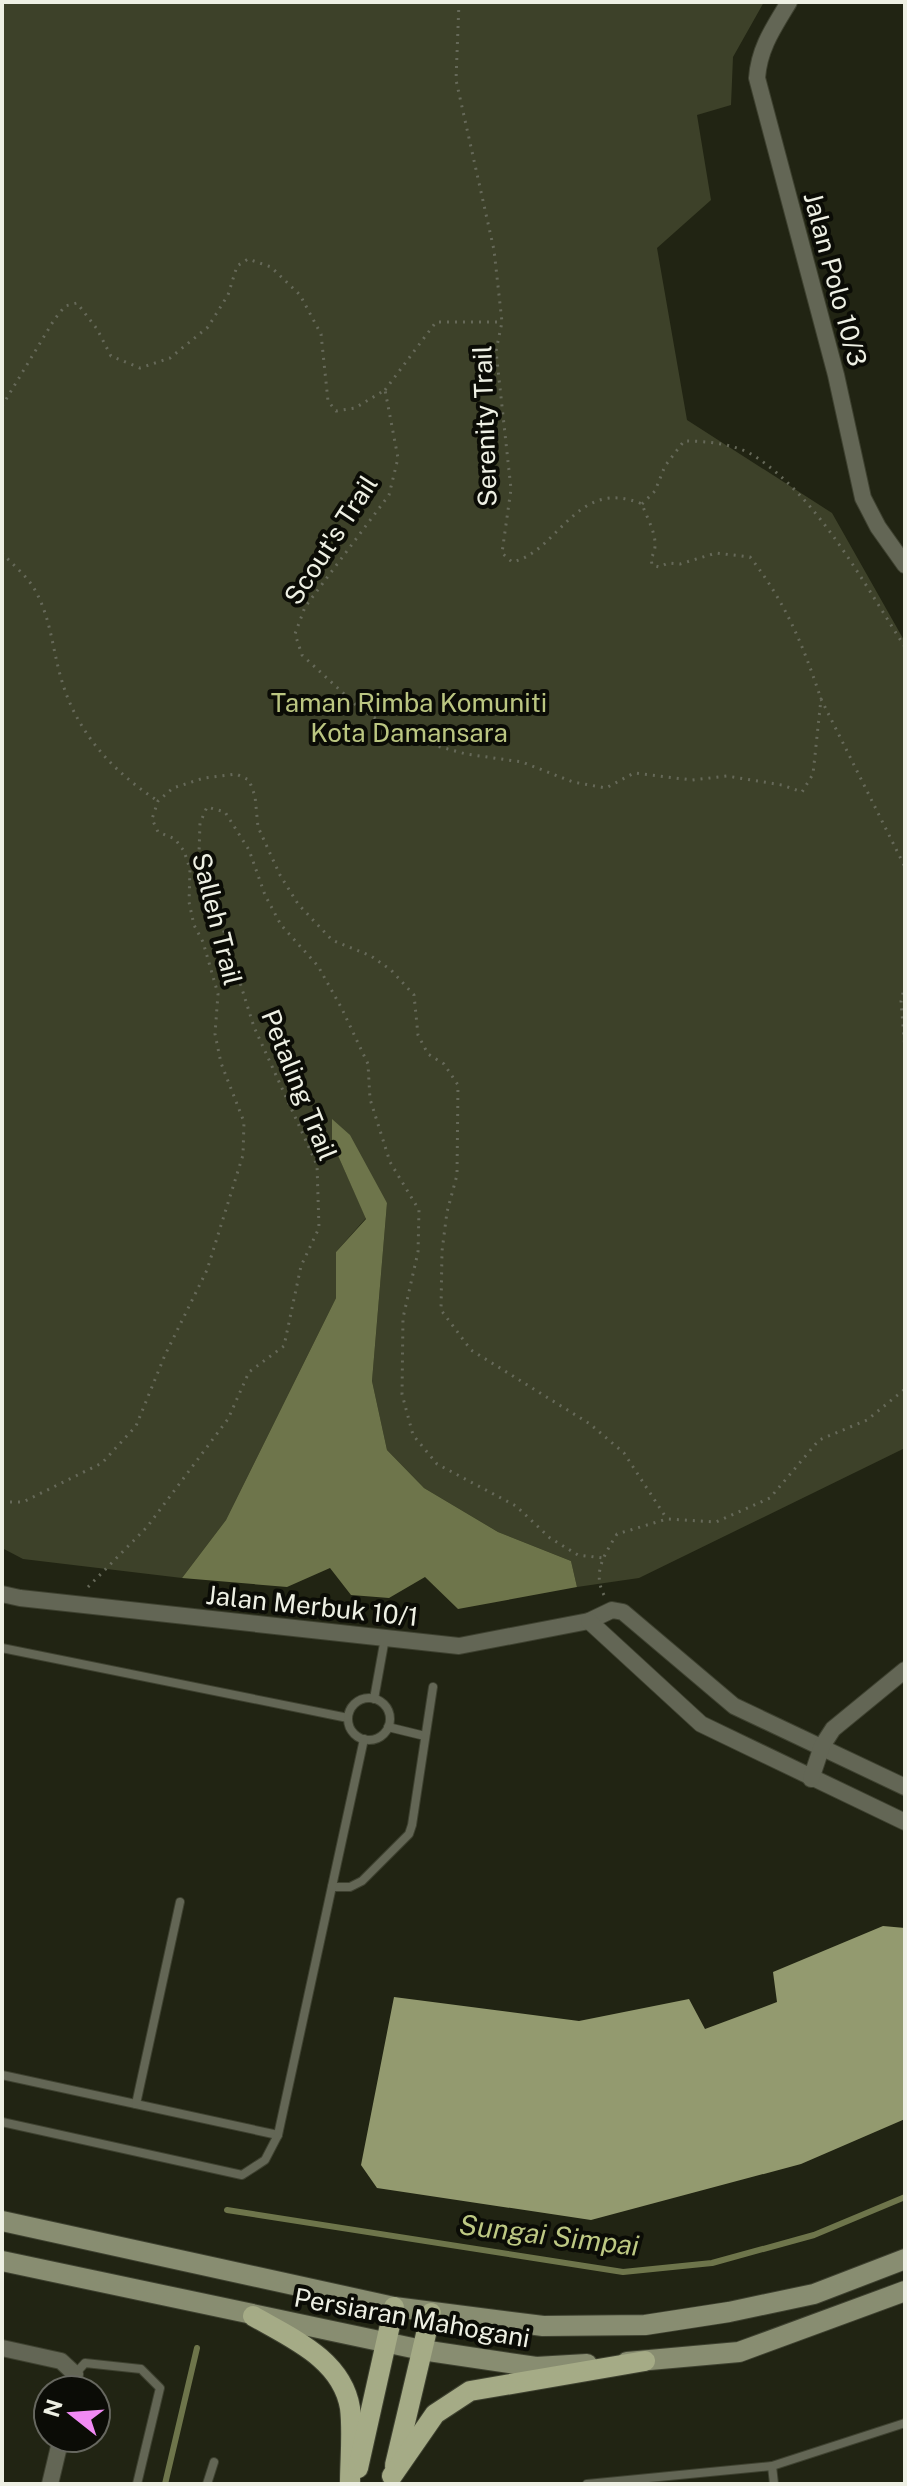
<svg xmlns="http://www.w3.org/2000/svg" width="907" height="2486" font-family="'Public Sans',sans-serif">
<rect width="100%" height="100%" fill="#212413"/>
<path fill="#3d4129" d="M 2,2 L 764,2 L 733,57 L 731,105 L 697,115 L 711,200 L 657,248 L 687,420 L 832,513 L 905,642 L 905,1448 L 639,1578 L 577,1587 L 571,1561 L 498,1532 L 424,1488 L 387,1450 L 372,1381 L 387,1203 L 332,1142 L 366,1218 L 336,1252 L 336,1298 L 226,1520 L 182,1578 L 23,1559 L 2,1548 Z"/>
<path fill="#6e754b" d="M 332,1119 L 350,1135 L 387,1203 L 372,1381 L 387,1450 L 424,1488 L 498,1532 L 571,1561 L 577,1587 L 458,1609 L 425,1577 L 389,1598 L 351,1595 L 330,1568 L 287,1587 L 182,1578 L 226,1520 L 336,1298 L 336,1252 L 366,1219 L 332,1142 Z"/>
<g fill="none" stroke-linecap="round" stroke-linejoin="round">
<g stroke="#6e754b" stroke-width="6">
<path d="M 227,2210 L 623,2272 L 712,2263 L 814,2235 L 905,2197"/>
<path d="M 165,2484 L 197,2348"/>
</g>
</g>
<path fill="#939a6f" d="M 883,1926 L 905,1928 L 905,2119 L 801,2164 L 591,2220 L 377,2188 L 361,2165 L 394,1997 L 579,2021 L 689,1999 L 705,2029 L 777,2002 L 773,1972 Z"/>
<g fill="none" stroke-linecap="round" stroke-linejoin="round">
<defs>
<g id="lane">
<path d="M 2,1648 L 348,1718"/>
<circle cx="369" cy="1719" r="21"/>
<path d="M 374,1699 L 385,1638"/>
<path d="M 388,1727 L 425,1736"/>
<path d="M 332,1887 L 350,1887 L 362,1881 L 409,1834 L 412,1825 L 433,1687"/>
<path d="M 2,2075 L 278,2135"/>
<path d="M 136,2104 L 180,1902"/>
<path d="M 2,2122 L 242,2175 L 265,2160 L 278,2135 L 364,1739"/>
<path d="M 75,2374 L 85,2363 L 141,2369 L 160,2388 L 137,2484"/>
<path d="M 772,2466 L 774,2484"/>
<path d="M 207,2484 L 214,2462"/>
<path d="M 587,2484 L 772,2466 L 905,2423"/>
</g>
<g id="street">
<path d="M 789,2 C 774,27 759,48 757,78 L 836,375 L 863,498 L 878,527 L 905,565"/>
<path d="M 2,1594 L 20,1598 L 459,1646 L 589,1621 L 612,1610 L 623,1612 L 734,1706 L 905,1787"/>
<path d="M 589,1621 L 701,1724 L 905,1822"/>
<path d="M 811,1779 L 822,1746 L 833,1729 L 905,1670"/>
<path d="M 2,2348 L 61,2361 L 75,2374 L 71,2390"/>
<path d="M 50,2484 L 61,2438"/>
</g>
<g id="secondary">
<path d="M 2,2221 L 394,2307 L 543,2326 L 645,2325 L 729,2312 L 814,2294 L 905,2259"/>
<path d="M 2,2261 L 422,2350 L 536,2367 L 587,2364"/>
<path d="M 627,2362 L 739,2352 L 905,2291"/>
</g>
<g id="primary">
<path d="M 253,2316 C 291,2338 342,2359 350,2408 C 353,2432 350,2460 350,2484"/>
<path d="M 395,2465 L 431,2313"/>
<path d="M 358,2468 L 394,2307"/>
<path d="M 392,2476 L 435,2414 L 470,2391 L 645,2361"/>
</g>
</defs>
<use href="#lane" stroke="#3e4130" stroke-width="10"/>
<use href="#street" stroke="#3e4130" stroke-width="18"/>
<use href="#secondary" stroke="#3e4130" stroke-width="22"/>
<use href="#primary" stroke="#3e4130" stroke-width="22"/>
<g stroke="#666959" stroke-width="3" stroke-dasharray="2 6" stroke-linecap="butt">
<path d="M 459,2 L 456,80 L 494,250 L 502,322 L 496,351 L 511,489 L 502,553 L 512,562 C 559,552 576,476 642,504 C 648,521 662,542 651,558 L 652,565 L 659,567 L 668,563 L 680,564 L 716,553 L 750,557 C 786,603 803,645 821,699"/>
<path d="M 385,390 L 436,322 L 502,322"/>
<path d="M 2,406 L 54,320 L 65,306 L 77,303 L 97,329 L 111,356 L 140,368 L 170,358 L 208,327 L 228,295 L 237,266 L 248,259 L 271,267 L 300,295 L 321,334 L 328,401 L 336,411 L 355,408 L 385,390 L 398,458 L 389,495 L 305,607 L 295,634 L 302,655 L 356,705 L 401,736 L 466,754 L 522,762 L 573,782 L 606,788 L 634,773 L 692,780 L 727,776 L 782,785 L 802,792 L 813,774 L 821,699 L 905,867"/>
<path d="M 642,504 L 655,491 L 665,466 L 684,441 C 707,441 737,444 756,457 C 820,500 864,584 905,647"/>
<path d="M 2,553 C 12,564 27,576 35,590 C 51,619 52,647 61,678 C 76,732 113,772 158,801"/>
<path d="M 905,985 L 901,1001 L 905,1050"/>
<path d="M 2,1502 L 23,1502 L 102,1463 L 136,1426 L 165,1355 L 207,1270 L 243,1155 L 244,1122 L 221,1063 L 215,1034 L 218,994 L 203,942 L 194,925 L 189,902 L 190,869 L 184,851 L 175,839 L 158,832 L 152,819 L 158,801 L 173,788 L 204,778 L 236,774 L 249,780 L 255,796 L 258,827 L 280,875 L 298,904 L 332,940 L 371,956 L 391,970 L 414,995 L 418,1035 L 428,1054 L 444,1064 L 458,1085 L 457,1175 L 447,1212 L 442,1251 L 441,1310 L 471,1350 L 590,1424 L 624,1453 L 667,1519"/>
<path d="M 88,1587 L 147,1527 L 228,1419 L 249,1372 L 284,1346 L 301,1266 L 319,1228 L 317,1165 L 254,1027 L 224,932 L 217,888 L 199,853 L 200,823 L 207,807 L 225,812 L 249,850 L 265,895 L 281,925 L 318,966 L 342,1009 L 368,1064 L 370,1099 L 390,1162 L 419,1210 L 418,1252 L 403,1318 L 402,1394 L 413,1435 L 437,1464 L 516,1506 L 550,1538 L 578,1555 L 603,1558"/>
<path d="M 604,1595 C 592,1572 605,1554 617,1534 L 667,1519 L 716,1522 L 770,1498 L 819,1440 L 867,1420 L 905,1389"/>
</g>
<use href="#lane" stroke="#636655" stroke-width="8"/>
<use href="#street" stroke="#636655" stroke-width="16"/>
<use href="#secondary" stroke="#888d71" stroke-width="20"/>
<use href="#primary" stroke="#a5ab86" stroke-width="20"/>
</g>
<g text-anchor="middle" stroke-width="8" stroke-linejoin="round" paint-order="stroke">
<g font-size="26" fill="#eef0e4" stroke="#0b0c06">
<text transform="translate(835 279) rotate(75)" y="9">Jalan Polo 10/3</text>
<text transform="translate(485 426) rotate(-92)" y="9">Serenity Trail</text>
<text transform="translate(331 540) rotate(-57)" y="9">Scout's Trail</text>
<text transform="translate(217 919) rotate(76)" y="9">Salleh Trail</text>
<text transform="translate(299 1085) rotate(68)" y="9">Petaling Trail</text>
<text transform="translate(312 1606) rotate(6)" y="9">Jalan Merbuk 10/1</text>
<text transform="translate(412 2318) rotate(10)" y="9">Persiaran Mahogani</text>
</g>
<g font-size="26" fill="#bbc681" stroke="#0b0c06">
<text x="409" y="712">Taman Rimba Komuniti<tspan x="409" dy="30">Kota Damansara</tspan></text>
</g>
<g font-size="28" font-style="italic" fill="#bdc883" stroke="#0b0c06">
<text transform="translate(549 2235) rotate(7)" y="10">Sungai Simpai</text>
</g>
</g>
<rect width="907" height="2486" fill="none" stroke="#eef0e4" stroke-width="8"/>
<g transform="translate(72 2414) rotate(287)"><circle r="38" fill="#0b0c06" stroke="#66675f" stroke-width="2"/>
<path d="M0-6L14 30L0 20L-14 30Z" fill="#f18af4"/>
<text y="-12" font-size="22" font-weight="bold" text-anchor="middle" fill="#eef0e4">N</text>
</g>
</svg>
